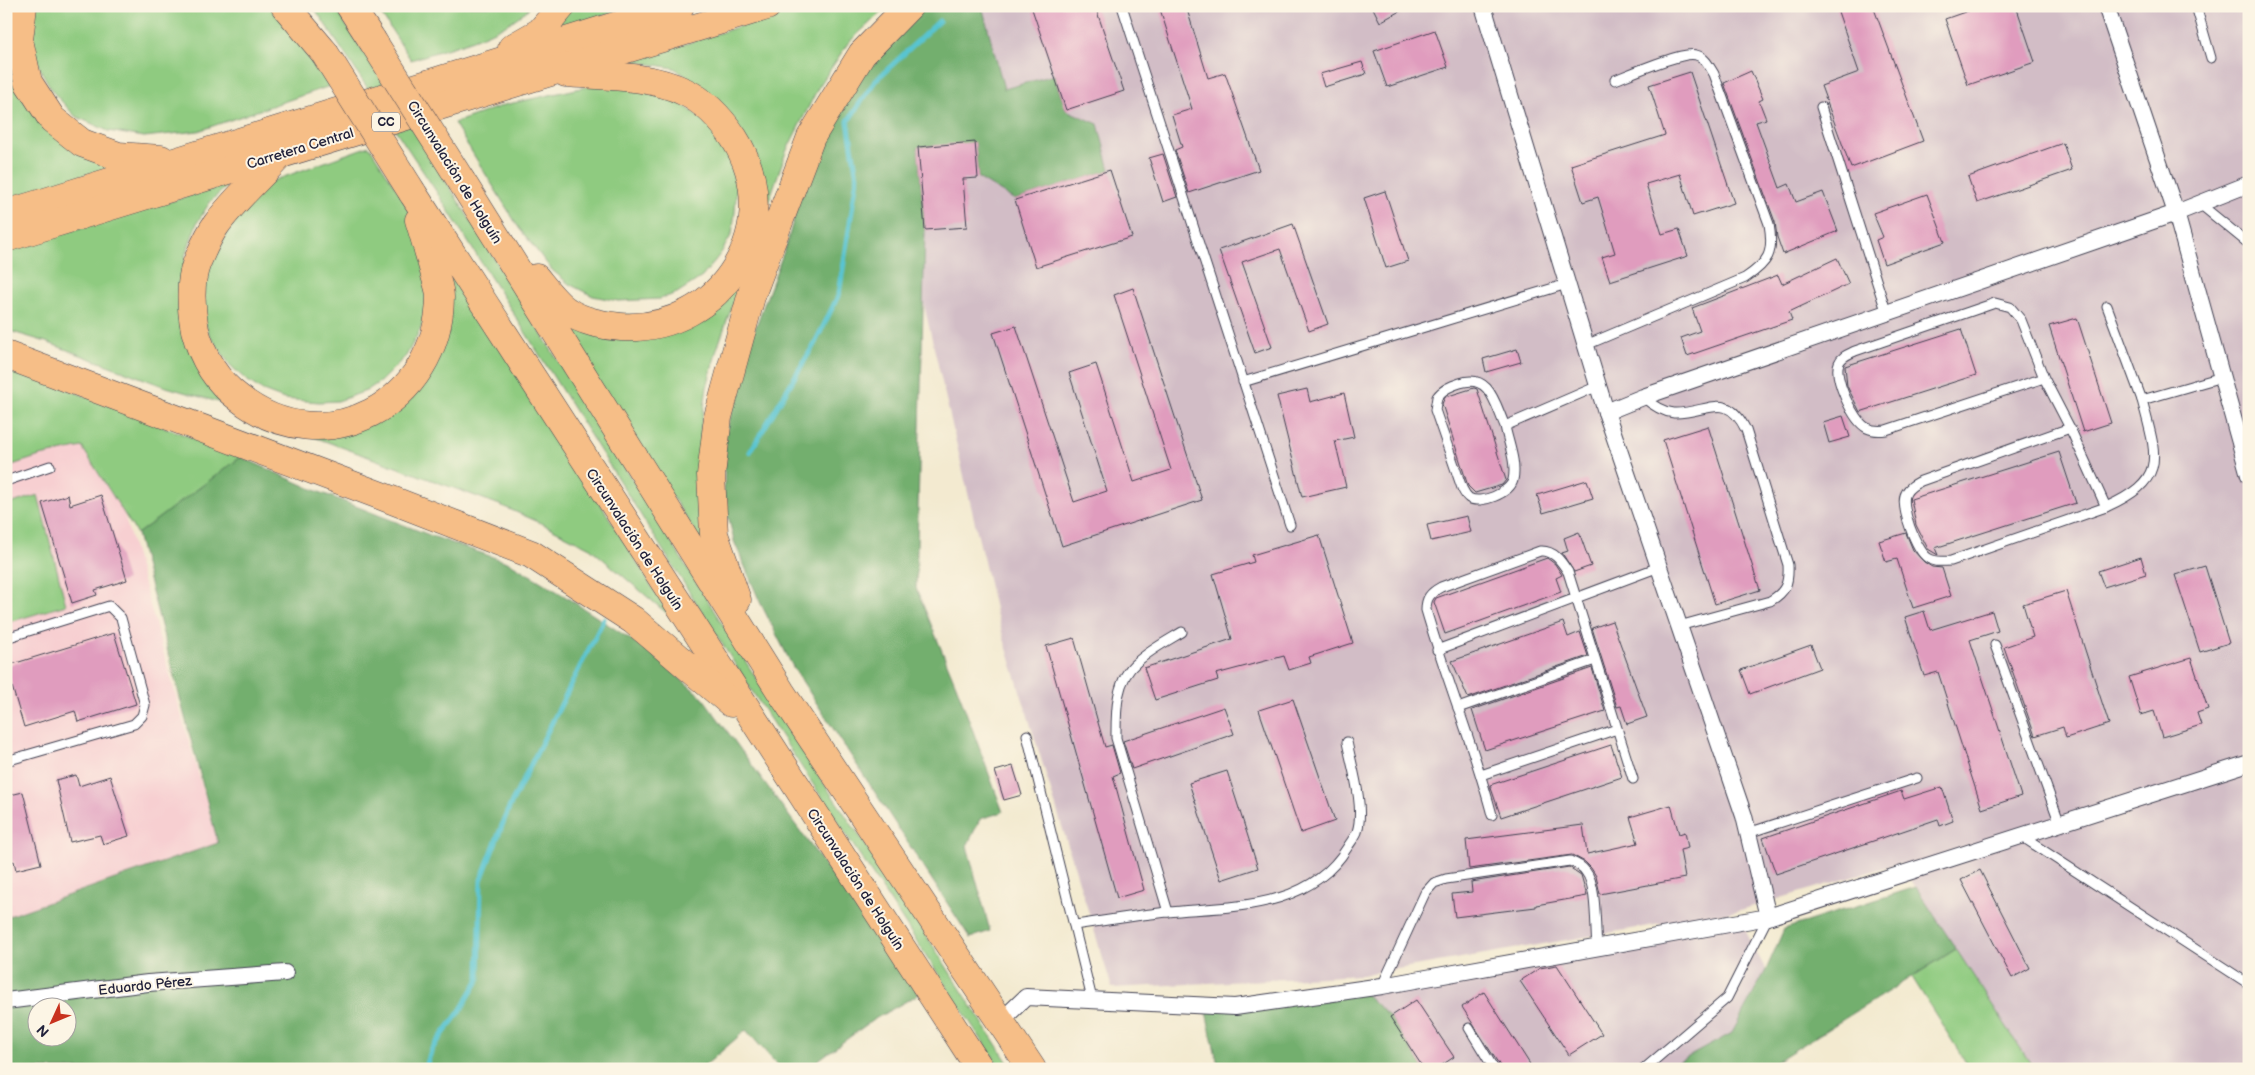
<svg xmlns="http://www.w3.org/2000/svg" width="2255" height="1075" font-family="'Balsamiq Sans',sans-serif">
<rect width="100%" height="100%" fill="#fcf5e5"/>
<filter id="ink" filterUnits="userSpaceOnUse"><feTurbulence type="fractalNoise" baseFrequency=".02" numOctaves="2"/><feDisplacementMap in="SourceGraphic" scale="10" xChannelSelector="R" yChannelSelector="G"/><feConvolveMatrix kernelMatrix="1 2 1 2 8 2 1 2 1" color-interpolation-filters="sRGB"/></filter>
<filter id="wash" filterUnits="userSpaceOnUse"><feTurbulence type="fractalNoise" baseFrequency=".0096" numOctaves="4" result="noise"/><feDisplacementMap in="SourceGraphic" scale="20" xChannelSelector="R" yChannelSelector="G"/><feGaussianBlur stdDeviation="1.12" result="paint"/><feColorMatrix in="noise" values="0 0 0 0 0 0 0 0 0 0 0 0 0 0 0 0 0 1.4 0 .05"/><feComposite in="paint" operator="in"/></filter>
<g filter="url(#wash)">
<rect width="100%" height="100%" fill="#f3ead0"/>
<path fill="#f7cfd1" d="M 6,388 L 93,406 L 218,843 L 6,917 Z"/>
<g fill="#d2bdc6">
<path d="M 955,6 L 2249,6 L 2249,1069 L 2034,1069 L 1900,863 L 1737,911 L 1362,975 L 1112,988 L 996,613 L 878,108 Z"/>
<path d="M 1742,924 L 1804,1044 L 1763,1069 L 1410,1069 L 1361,990 Z"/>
</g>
<g fill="#8fcb80" stroke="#58765e">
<path d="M 6,6 L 10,6 L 20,83 L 131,161 L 6,199 Z"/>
<path d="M 31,6 L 279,6 L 330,86 L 198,131 L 144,137 L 108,131 L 75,116 L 53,92 L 39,67 L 30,33 Z"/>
<path d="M 313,6 L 334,6 L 429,154 L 794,739 L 919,924 L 1012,1069 L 1001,1069 L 764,710 L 436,191 Z"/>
<path d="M 376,6 L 531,6 C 501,36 450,47 411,60 Z"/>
<path d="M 565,6 L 635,6 L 540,35 Z"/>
<path d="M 804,6 L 888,6 L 848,43 L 818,88 L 786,152 L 717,349 L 707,387 L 701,427 L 699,473 L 710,555 L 550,307 L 678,320 L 756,229 L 704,88 L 674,68 L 631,61 Z"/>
<path d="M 595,85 L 664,92 L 713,126 L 733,162 L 737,182 L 735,212 L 732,234 L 721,253 L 702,277 L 677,293 L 660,299 L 618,301 L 593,296 L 569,284 L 552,270 L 519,228 L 454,123 L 504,105 Z"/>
<path d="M 369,146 L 408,206 L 428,263 L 426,306 L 421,328 L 406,356 L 381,381 L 366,391 L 338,401 L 319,402 L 284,399 L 263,391 L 245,379 L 230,365 L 209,334 L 202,314 L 206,253 L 267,183 Z"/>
<path d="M 229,184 L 210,202 L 197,223 L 185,256 L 193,351 L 289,426 L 399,399 L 450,285 L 449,259 L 670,616 L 590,548 L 541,523 L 500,505 L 218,402 L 163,386 L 46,342 L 6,330 L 6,250 Z"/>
<path d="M 6,365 L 241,457 L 137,534 L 82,447 L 40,456 L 6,467 Z"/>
<path d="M 38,495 L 66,605 L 6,623 L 6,505 Z"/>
<path d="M 1956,949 L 2034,1069 L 1970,1069 L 1912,977 Z"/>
</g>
<g fill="#73af6e" stroke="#4a6854" fill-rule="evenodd">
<path d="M 923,6 L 982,6 L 1004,89 L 1054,75 L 1066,110 L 1098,124 L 1110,170 L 1015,200 L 978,178 L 975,143 L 918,147 L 925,230 L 916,588 L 956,685 L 1003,812 L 980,819 L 967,846 L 990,931 L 970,938 L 793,667 L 760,602 L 734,541 L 724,498 L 725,436 L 753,334 L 787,243 L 799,200 L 816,152 L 866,60 L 913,12 Z"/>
<path d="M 241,457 L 312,489 L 432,536 L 510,563 L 563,595 L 647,650 L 703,698 L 919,994 L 873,1020 L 806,1069 L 781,1069 L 746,1030 L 701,1069 L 6,1069 L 6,917 L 218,843 L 137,534 ZM 38,1008 L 68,1008 L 68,1038 L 38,1038 Z"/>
<path d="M 1916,887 L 1956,949 L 1764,1069 L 1666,1069 L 1732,1033 L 1766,970 L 1784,929 Z"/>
<path d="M 1361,990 L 1390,1017 L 1424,1069 L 1219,1069 L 1206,1012 Z"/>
</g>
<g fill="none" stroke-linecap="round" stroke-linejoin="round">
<g stroke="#58c4d1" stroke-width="5">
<path d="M 750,452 L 815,343 L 839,294 L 857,178 L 848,121 L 875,81 L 939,21"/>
<path d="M 425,1069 L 432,1049 L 460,1011 L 479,979 L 481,880 L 508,810 L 604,619"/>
</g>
</g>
<g id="blocks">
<g fill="#e09cbe">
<path d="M 1031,6 L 1095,6 L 1124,91 L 1066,110 Z"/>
<path d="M 1159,6 L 1186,6 L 1208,78 L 1225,73 L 1259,170 L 1189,193 L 1175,150 L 1182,147 L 1172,115 L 1192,109 Z"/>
<path d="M 1372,6 L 1409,6 L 1380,22 Z"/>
<path d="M 1836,6 L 1873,6 L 1923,141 L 1851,168 L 1821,86 L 1859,72 Z"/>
<path d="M 1982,6 L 2016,6 L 2035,62 L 1968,85 L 1945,19 Z"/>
<path d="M 1435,30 L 1448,67 L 1387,87 L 1374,51 Z"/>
<path d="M 1362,62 L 1366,74 L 1324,87 L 1320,74 Z"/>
<path d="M 1751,71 L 1763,99 L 1759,101 L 1766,119 L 1756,122 L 1780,188 L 1789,184 L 1796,202 L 1823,192 L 1838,231 L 1783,254 L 1777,237 L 1775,222 L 1724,83 Z"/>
<path d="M 1690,72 L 1734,203 L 1693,216 L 1680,174 L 1646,184 L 1662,234 L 1679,229 L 1688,256 L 1610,281 L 1602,257 L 1615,253 L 1598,197 L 1583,202 L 1571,165 L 1665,135 L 1649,85 Z"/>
<path d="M 975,142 L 978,178 L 963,179 L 967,227 L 925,230 L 918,147 Z"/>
<path d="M 2063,143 L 2072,170 L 1977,203 L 1968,177 Z"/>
<path d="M 1163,154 L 1177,197 L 1163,202 L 1149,158 Z"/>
<path d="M 1110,170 L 1132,237 L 1036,267 L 1015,200 Z"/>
<path d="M 1385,191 L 1408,261 L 1386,268 L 1364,198 Z"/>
<path d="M 1927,194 L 1945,242 L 1884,264 L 1876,240 L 1883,237 L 1873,213 Z"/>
<path d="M 1293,224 L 1328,324 L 1309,331 L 1280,249 L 1242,262 L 1272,347 L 1255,353 L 1219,250 Z"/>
<path d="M 1837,258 L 1849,284 L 1789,312 L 1792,320 L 1687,356 L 1681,338 L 1700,331 L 1692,308 L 1778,275 L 1782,284 Z"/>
<path d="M 1133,288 L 1202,500 L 1062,546 L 993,333 L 1016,326 L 1074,502 L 1107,491 L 1069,373 L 1096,364 L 1134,482 L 1171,470 L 1114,295 Z"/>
<path d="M 2077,318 L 2111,423 L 2083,432 L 2049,326 Z"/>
<path d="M 1961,329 L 1976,375 L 1860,412 L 1847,386 L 1845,366 Z"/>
<path d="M 1517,349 L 1521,362 L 1486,372 L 1483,359 Z"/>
<path d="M 1474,388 L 1477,389 L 1506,480 L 1502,485 L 1475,493 L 1468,486 L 1442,404 L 1445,397 Z"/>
<path d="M 1307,389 L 1310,402 L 1344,393 L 1354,437 L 1335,441 L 1346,487 L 1302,497 L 1277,396 Z"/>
<path d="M 1843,416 L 1850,437 L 1829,443 L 1823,422 Z"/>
<path d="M 1708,426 L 1760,590 L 1715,604 L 1663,440 Z"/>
<path d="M 2059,452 L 2076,503 L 1935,548 L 1938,555 L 1928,549 L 1916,525 L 1911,499 Z"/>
<path d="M 1587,480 L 1593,498 L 1543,513 L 1537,495 Z"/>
<path d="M 68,495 L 70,505 L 101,495 L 127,580 L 95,590 L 97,595 L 72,603 L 42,503 Z"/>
<path d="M 1467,516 L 1471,532 L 1431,541 L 1427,525 Z"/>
<path d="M 1579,532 L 1591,566 L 1574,572 L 1562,553 L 1568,551 L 1564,538 Z"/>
<path d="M 1906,533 L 1913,550 L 1924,562 L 1932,567 L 1942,568 L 1951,596 L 1913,608 L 1897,559 L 1886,562 L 1879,541 Z"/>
<path d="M 1319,535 L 1353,643 L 1309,657 L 1311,663 L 1289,670 L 1284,656 L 1216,674 L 1218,680 L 1155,700 L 1144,668 L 1232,639 L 1213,574 L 1254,562 L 1252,555 Z"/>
<path d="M 2141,557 L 2146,574 L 2104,587 L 2098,571 Z"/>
<path d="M 1547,558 L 1555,564 L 1562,575 L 1556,578 L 1561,592 L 1445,634 L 1434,602 L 1436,598 Z"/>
<path d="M 2205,566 L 2229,643 L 2200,652 L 2175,575 Z"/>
<path d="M 2066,591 L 2109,724 L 2066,738 L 2063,727 L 2035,736 L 2004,647 L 2033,637 L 2023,604 Z"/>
<path d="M 1924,611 L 1930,630 L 1992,611 L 1998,631 L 1970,640 L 2021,796 L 1982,809 L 1938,672 L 1924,676 L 1905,617 Z"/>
<path d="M 1612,621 L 1647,717 L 1627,724 L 1621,706 L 1617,707 L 1592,628 Z"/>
<path d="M 1563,622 L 1568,637 L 1580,632 L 1588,656 L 1468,698 L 1452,661 Z"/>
<path d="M 114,633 L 136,704 L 78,722 L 75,711 L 24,727 L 6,666 Z"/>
<path d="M 1074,638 L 1105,747 L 1112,745 L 1120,773 L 1113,776 L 1144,890 L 1117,898 L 1046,646 Z"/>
<path d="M 1811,645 L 1820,668 L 1750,694 L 1741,670 Z"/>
<path d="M 2191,658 L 2208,709 L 2197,713 L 2201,725 L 2162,737 L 2154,711 L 2141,715 L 2129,677 Z"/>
<path d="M 1592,668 L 1605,711 L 1485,750 L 1472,710 Z"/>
<path d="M 1293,699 L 1335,821 L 1301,833 L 1259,710 Z"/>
<path d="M 1224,707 L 1234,734 L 1132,769 L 1123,741 Z"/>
<path d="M 1611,745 L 1622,777 L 1501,817 L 1490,785 Z"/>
<path d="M 1013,766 L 1022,795 L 1004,800 L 995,771 Z"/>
<path d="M 1227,771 L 1258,868 L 1221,880 L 1189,783 Z"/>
<path d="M 76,775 L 79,786 L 110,776 L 129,836 L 103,844 L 100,835 L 70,842 L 56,780 Z"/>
<path d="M 1942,787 L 1953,821 L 1940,826 L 1938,819 L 1776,874 L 1763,838 L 1901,791 L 1904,799 Z"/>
<path d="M 23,792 L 41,864 L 16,870 L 14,861 L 6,864 L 6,796 Z"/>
<path d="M 1671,805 L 1679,834 L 1685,832 L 1688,848 L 1680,850 L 1685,878 L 1600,894 L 1596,876 L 1591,868 L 1585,862 L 1572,855 L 1469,869 L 1466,840 L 1583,825 L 1587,854 L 1638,843 L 1630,817 Z"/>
<path d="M 1569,867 L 1581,875 L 1587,896 L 1536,905 L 1536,907 L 1455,917 L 1452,894 L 1472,892 L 1471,882 Z"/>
<path d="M 1980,870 L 2030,968 L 2012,978 L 1961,880 Z"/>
<path d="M 1557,965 L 1602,1034 L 1569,1055 L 1520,981 L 1540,968 Z"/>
<path d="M 1484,992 L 1533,1069 L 1502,1069 L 1462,1007 Z"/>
<path d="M 1416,1000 L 1454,1057 L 1436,1069 L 1424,1069 L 1390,1017 Z"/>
</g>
</g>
</g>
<g filter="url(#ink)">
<use href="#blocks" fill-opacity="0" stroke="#414051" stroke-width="1"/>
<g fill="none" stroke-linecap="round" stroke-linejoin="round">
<defs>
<g id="lane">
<path d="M 1122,6 L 1290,525"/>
<path d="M 2196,6 L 2211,58"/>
<path d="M 1821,107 L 1887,314"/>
<path d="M 2200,204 L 2249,244"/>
<path d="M 2107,306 L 2142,400 L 2222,377"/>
<path d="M 1586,345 L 1745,278 C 1769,262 1774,253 1769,224 L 1714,74 C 1709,66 1705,57 1696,55 C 1683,51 1630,74 1615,80"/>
<path d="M 2044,378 L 1886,430 C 1879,431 1873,431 1867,428 C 1853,421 1833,377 1839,363 C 1842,356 1849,354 1855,351 L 1995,303 L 2010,307 L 2021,320 L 2044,378 L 2070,428 L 2106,507"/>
<path d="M 1243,382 L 1567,284"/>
<path d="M 1643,397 C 1652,405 1662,412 1674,413 C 1707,414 1726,389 1746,430 L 1788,565 C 1789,583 1786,592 1770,601 L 1679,626"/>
<path d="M 1505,426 C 1495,404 1490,373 1460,383 C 1451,386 1443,389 1437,397 L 1435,410 L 1462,488 C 1464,492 1465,495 1469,498 C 1480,505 1510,493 1513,480 C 1517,463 1508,442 1505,426 L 1598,386"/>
<path d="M 2070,428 L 1921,481 C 1915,484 1909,487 1906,493 C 1899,505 1916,550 1928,558 C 1935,563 1943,561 1951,561 L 2106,507 C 2168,479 2157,457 2142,400"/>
<path d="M 6,481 L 50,466"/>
<path d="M 6,638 L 109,606 L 121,618 L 145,705 L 142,716 L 134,724 L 6,761"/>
<path d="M 1995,645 L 2060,824"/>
<path d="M 1437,650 L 1659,567"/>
<path d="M 1458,708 L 1595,660"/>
<path d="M 1027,735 L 1092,999"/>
<path d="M 1481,775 L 1617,729"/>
<path d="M 1492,815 C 1474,746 1446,679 1426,610 C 1426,598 1430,593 1441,587 L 1540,551 C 1554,550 1561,561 1568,572 L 1633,779"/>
<path d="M 1748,833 L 1917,778"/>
<path d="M 2021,836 L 2249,984"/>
<path d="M 1168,912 L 1116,738 C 1116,712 1115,680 1137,662 C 1150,650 1167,641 1182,632"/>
<path d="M 1074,925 C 1105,921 1137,915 1168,912 C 1231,906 1309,910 1347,848 C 1350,843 1355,837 1357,832 C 1365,807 1352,767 1347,742"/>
<path d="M 1382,986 L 1425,893 L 1434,883 L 1446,879 L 1570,861 C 1577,864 1582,866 1586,872 C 1597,885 1595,929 1597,947"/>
<path d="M 1469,1028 L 1494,1069"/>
<path d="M 1644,1069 L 1727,998 L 1768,917"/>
</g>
<g id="street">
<path d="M 1483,6 L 1606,412 L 1744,816 L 1768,917"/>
<path d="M 2106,6 L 2176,213 L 2249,475"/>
<path d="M 1606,412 L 1643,397 L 2176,213 L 2249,184"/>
<path d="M 6,1001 L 148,983 L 285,973"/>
<path d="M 1001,1021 L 1026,997 L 1235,1007 L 1382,986 L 1768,917 L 2249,763"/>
</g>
<g id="highway">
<path d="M 23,6 L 19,40 L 28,82 L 52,119 L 82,143 L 118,156 L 161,159"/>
<path d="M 285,6 L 324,52"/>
<path d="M 350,6 L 372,40"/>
<path d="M 512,48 L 540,32 L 562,6"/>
<path d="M 280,155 C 259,178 233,201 216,225 C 208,236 202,251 197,262 C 189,281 191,310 195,330 C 202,357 216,381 239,398 C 324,465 439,404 440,297 C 440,290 437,282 435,275 C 430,257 425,239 419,220"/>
<path d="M 462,182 L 781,692 L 1032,1069"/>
<path d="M 412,192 L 980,1069"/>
<path d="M 6,214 L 680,6"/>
<path d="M 6,238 L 767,6"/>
<path d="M 536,278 C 545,289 556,304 567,311 C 581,321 605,326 621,327 C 722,333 789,224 734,138 C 722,120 706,102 685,92 C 651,75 604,76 566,73"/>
<path d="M 6,355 L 379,495 L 531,554 L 633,620 L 731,703"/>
<path d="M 737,600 L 714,534 L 711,475 L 718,417 L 752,293 L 811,137 L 862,54 L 909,6"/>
</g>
</defs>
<use href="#lane" stroke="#414051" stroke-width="11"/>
<use href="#street" stroke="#414051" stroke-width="18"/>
<use href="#highway" stroke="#414051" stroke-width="29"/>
<use href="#lane" stroke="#fff" stroke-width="9"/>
<use href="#street" stroke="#fff" stroke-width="16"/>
<use href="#highway" stroke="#f6be87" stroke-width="28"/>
<defs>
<g id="highway-bridge">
<path d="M 372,40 L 462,182"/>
<path d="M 324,52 L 412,192"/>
</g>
</defs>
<use href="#highway-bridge" stroke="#414051" stroke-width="29" stroke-linecap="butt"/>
<use href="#highway-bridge" stroke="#f6be87" stroke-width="28"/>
</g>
</g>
<g text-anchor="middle" stroke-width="4" stroke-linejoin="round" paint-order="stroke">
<rect fill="#fcf5e5" stroke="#63616e" stroke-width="1" x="372" y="112.5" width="28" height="19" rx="4"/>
<g font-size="12" font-weight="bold" fill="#22223b">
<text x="386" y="126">CC</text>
</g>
<g font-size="14" fill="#22223b" stroke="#fcf5e5">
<text transform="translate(300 148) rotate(-17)" y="5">Carretera Central</text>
<text transform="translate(455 172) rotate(58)" y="5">Circunvalación de Holguín</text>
<text transform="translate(635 539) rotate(57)" y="5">Circunvalación de Holguín</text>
<text transform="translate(856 879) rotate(57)" y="5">Circunvalación de Holguín</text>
<text transform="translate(145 985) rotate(-6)" y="5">Eduardo Pérez</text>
</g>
</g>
<rect width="2255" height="1075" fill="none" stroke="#fcf5e5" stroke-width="25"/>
<g transform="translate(52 1022) rotate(226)"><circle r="24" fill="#fcf5e5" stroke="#a5a1a1"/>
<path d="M0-4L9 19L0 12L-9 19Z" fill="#c8321e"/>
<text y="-8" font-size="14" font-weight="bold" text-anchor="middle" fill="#22223b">N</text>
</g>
</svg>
